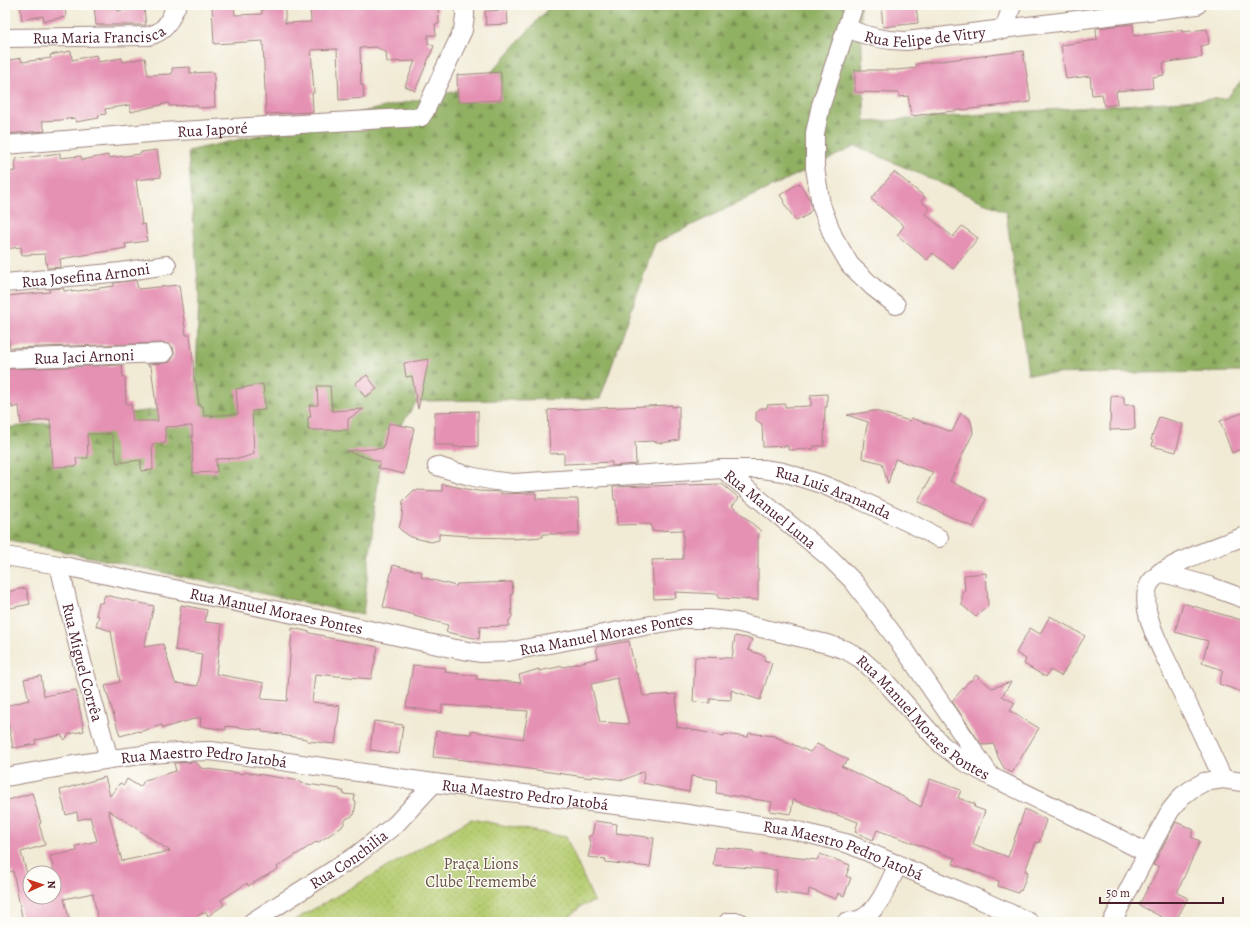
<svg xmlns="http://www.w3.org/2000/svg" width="1250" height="927" font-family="Alegreya,serif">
<defs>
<pattern id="green-dots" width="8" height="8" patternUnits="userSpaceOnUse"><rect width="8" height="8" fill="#b5cc70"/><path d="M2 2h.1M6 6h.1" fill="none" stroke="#9daf61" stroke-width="1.8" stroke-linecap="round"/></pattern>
<pattern id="forest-firs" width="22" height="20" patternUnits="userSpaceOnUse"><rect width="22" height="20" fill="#90b062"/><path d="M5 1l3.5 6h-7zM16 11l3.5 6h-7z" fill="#788f51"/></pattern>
</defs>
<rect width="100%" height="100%" fill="#fdfcf7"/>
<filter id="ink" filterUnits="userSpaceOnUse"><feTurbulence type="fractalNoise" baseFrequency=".025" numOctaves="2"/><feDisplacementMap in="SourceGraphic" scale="8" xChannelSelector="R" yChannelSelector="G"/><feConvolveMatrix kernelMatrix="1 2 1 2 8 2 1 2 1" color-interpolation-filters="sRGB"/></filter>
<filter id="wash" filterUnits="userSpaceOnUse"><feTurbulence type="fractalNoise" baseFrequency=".012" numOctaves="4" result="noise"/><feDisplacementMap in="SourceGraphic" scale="16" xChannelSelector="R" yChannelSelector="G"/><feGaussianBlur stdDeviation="0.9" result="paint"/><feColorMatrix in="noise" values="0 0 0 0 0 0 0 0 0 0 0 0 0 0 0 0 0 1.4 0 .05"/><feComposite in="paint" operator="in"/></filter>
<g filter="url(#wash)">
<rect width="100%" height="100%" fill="#f1ebd5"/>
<path fill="url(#green-dots)" stroke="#80764e" d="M 471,819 L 566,837 L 594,901 L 580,907 L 564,922 L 291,922 Z"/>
<path fill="url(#forest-firs)" stroke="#6d6846" d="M 551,5 L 860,5 L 865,122 L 1227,98 L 1245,76 L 1245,372 L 1028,374 L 1006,212 L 856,146 L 655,243 L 600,399 L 417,401 L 381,456 L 363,615 L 5,539 L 5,428 L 195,405 L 199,296 L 188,151 L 479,86 Z"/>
<g id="blocks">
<g fill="#e591b3" fill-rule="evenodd">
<path d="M 20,5 L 65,5 L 66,17 L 44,21 L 43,16 L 22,20 Z"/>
<path d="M 94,5 L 118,5 L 118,11 L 144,9 L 146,25 L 96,25 Z"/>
<path d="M 234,5 L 235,15 L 262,14 L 262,5 L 285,5 L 285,23 L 311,22 L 310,5 L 438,5 L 439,24 L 435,24 L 436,35 L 428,35 L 428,43 L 434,46 L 415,91 L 405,86 L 415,61 L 387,62 L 386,52 L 376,47 L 360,48 L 361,85 L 363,85 L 364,98 L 339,100 L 337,49 L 311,50 L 314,93 L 312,93 L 313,112 L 266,114 L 263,41 L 214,44 L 212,6 Z"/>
<path d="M 881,5 L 916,5 L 918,23 L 883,27 Z"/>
<path d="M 507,10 L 508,24 L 486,25 L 485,11 Z"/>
<path d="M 1133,24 L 1134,36 L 1182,30 L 1182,32 L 1207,29 L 1209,44 L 1201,46 L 1202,57 L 1163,63 L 1164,75 L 1153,77 L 1153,79 L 1152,79 L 1153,88 L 1116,91 L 1117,104 L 1104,106 L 1102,94 L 1092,95 L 1090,76 L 1066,79 L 1061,45 L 1097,40 L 1096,29 L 1097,28 Z"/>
<path d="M 71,51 L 72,60 L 96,55 L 98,62 L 122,58 L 123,62 L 145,58 L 148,75 L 172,74 L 172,68 L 190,67 L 190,73 L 214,72 L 215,107 L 198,108 L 197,105 L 169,106 L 168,103 L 131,112 L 130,105 L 105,109 L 106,114 L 98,115 L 99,118 L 76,122 L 75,118 L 61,120 L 42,121 L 45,131 L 5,134 L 5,89 L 9,89 L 5,61 L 21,58 L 22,62 L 51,58 L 50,55 Z"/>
<path d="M 1023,51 L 1031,102 L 911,116 L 908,96 L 899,97 L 899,93 L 855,92 L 855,70 L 897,70 L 916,68 L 916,64 Z"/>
<path d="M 501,72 L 501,100 L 458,102 L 457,75 Z"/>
<path d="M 157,150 L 161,177 L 136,180 L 142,225 L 145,224 L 147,241 L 125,244 L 126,248 L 60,259 L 61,267 L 47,268 L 45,254 L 22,255 L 21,247 L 5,249 L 5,172 L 16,171 L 15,162 L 16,162 L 16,159 L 60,153 L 60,158 L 81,156 L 82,160 L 108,155 L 108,158 L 141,154 L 141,152 Z"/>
<path d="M 894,172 L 925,197 L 921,201 L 930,209 L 925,214 L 953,237 L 962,226 L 978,238 L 953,269 L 933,253 L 927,260 L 897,235 L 904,226 L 871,199 Z"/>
<path d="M 799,183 L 810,200 L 812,210 L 808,213 L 809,214 L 796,221 L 783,202 L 784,201 L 780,195 Z"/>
<path d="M 136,280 L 138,289 L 179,285 L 186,335 L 190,335 L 193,359 L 194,381 L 196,381 L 199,406 L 203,406 L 204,416 L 238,414 L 236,389 L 263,384 L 265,410 L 252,411 L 254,454 L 242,458 L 216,459 L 217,472 L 193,473 L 192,426 L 165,427 L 166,443 L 152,444 L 153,470 L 141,471 L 141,460 L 117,463 L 112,434 L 87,434 L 88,458 L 76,458 L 77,466 L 53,467 L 50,419 L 21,424 L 19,406 L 12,408 L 12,405 L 7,406 L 6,404 L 5,404 L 5,369 L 122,365 L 123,377 L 125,377 L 126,404 L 131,404 L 133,421 L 158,421 L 151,366 L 148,366 L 148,364 L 164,363 L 170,362 L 173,358 L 174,352 L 173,347 L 169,344 L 164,343 L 10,348 L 5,309 L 5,296 L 50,292 L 49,289 L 63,288 L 64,291 L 71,290 L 71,292 L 114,286 L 114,283 Z"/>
<path d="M 429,359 L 418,409 L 412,376 L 406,377 L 404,363 Z"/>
<path d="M 367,375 L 377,389 L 365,397 L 355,383 Z"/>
<path d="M 317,386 L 330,386 L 332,411 L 364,409 L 348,419 L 348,430 L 308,430 L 308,417 L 311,417 L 309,405 L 318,405 Z"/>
<path d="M 827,394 L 827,407 L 825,407 L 824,446 L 814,446 L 813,449 L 788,450 L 788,446 L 763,447 L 762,424 L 756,420 L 756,413 L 760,408 L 767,408 L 767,405 L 785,404 L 785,407 L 811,406 L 811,395 Z"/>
<path d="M 1111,396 L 1124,397 L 1124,405 L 1134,405 L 1135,429 L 1110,430 Z"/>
<path d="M 672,405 L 672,407 L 679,406 L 679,440 L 662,443 L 652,441 L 635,442 L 636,464 L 612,466 L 612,462 L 564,464 L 564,453 L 550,454 L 548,410 Z"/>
<path d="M 478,411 L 478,446 L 454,447 L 454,445 L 435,445 L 435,412 Z"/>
<path d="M 875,411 L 910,421 L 911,418 L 952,432 L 961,413 L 970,419 L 972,426 L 973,433 L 950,481 L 986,499 L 973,527 L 918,502 L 933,472 L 895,459 L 888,484 L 882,463 L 862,458 L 864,439 L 868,422 L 847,415 Z"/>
<path d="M 1245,412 L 1245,447 L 1232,453 L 1220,421 Z"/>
<path d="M 1159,417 L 1183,424 L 1176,452 L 1152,446 L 1153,441 L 1151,440 Z"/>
<path d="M 389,423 L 414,428 L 404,474 L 378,468 L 380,462 L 346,451 L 383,448 Z"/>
<path d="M 442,484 L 477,491 L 501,492 L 501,494 L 536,493 L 536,499 L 578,499 L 579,534 L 543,534 L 543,537 L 513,539 L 513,538 L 468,537 L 468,536 L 439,534 L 439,540 L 431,542 L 411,537 L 402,531 L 399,528 L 402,517 L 403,501 L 414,490 L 442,491 Z"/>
<path d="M 722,484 L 739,498 L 732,506 L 761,531 L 758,535 L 758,600 L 718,598 L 718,594 L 675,592 L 676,598 L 654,599 L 652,560 L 683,559 L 683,530 L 652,531 L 651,524 L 617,525 L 616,500 L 614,500 L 613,487 Z"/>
<path d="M 393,565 L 422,572 L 421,577 L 456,586 L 457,584 L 512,582 L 513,594 L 511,594 L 512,617 L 509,620 L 509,626 L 480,627 L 479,639 L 446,632 L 448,625 L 414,616 L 415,615 L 383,607 Z"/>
<path d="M 986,573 L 988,605 L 976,617 L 962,605 L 962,592 L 965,592 L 964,575 Z"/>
<path d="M 26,588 L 30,604 L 5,609 L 5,592 Z"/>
<path d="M 105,595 L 154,606 L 144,647 L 163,644 L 175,683 L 198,686 L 202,654 L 175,650 L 181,605 L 207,610 L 205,622 L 222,624 L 216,674 L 264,683 L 261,699 L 287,701 L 292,628 L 310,632 L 310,633 L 324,636 L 324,637 L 378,647 L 371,679 L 315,674 L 312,702 L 340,706 L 335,744 L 307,741 L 307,739 L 281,735 L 282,734 L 262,732 L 262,730 L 226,726 L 226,730 L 200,726 L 201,717 L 163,728 L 162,725 L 139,732 L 139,731 L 120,736 L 105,686 L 120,682 L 111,631 L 96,626 L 99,616 L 96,615 L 99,603 L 102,603 Z"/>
<path d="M 1183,603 L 1245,621 L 1245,693 L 1219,684 L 1223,670 L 1202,663 L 1208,641 L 1175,632 Z"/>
<path d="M 1050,616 L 1085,636 L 1061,676 L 1050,670 L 1046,677 L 1024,664 L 1026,659 L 1016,653 L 1030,628 L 1040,634 Z"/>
<path d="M 735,636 L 752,639 L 748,650 L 765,656 L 764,660 L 772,663 L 760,700 L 731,690 L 731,700 L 710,699 L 710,703 L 693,702 L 695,657 L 732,658 Z"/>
<path d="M 629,641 L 636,674 L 638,674 L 643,696 L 676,694 L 677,727 L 724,736 L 724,734 L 748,737 L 749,733 L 774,736 L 810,752 L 817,744 L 849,760 L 841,766 L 889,789 L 921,807 L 930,779 L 961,790 L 958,798 L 975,804 L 974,807 L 985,811 L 973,844 L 1008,857 L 1025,809 L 1046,820 L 1039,843 L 1036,842 L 1025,871 L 1028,872 L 1021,891 L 1019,890 L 1018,893 L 998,886 L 999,881 L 953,864 L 955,858 L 877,830 L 873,840 L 855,832 L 858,822 L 793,800 L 791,814 L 770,811 L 772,802 L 716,793 L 717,780 L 691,776 L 689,792 L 643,783 L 644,771 L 624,780 L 592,776 L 592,778 L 465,760 L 433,757 L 436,731 L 471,734 L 471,731 L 523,739 L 528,711 L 442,705 L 442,713 L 406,707 L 413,665 L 446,668 L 445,672 L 477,676 L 476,679 L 521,683 L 519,675 L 539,669 L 539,671 L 563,666 L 564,667 L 598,658 L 596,647 ZM 617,678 L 629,724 L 600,722 L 591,684 Z"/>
<path d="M 976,675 L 992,688 L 1011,682 L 1002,696 L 1015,703 L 1010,711 L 1039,728 L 1012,773 L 1004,768 L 998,757 L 994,744 L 985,745 L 981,744 L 952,701 L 970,680 L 971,681 Z"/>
<path d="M 41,676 L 44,696 L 76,690 L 84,731 L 69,734 L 65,740 L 61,735 L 35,740 L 36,744 L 13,748 L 9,725 L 5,726 L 5,706 L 29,700 L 24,679 Z"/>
<path d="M 374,721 L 403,725 L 399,754 L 370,750 Z"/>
<path d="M 196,762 L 201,768 L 244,774 L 244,772 L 301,781 L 301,783 L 340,789 L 340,791 L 344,791 L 343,794 L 355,795 L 354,801 L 356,802 L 354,815 L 346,819 L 342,827 L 317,843 L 316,842 L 277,867 L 278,869 L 248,886 L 247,883 L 221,900 L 224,905 L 208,916 L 206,912 L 203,914 L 202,913 L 189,922 L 98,922 L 93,893 L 64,899 L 69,918 L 57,922 L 23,922 L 13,871 L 5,873 L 5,801 L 32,793 L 41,823 L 39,824 L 45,845 L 21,852 L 29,881 L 30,881 L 30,897 L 54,897 L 55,875 L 50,856 L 77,851 L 76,846 L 97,841 L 90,817 L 78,820 L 77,812 L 66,815 L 60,790 L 105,777 L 110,796 L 120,783 L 124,785 L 127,779 L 140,787 L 145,780 L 176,771 L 174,763 ZM 108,810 L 133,826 L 170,851 L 122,861 Z"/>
<path d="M 595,821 L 617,824 L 616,833 L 654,838 L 650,867 L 605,862 L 606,859 L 588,857 L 591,845 L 588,837 L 592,835 Z"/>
<path d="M 1176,822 L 1194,830 L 1191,837 L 1200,841 L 1177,893 L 1188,898 L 1175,922 L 1171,922 L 1139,905 L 1159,867 L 1153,865 Z"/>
<path d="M 715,847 L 753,851 L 753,853 L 817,860 L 820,854 L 850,865 L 846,876 L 851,878 L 844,896 L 838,893 L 836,899 L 809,889 L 808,896 L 775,892 L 777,870 L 713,865 Z"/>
</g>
</g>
</g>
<g filter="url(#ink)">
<use href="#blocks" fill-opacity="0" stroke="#9e8580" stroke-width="1"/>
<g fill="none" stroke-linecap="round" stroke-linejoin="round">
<defs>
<g id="street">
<path d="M 854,5 L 821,105 L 815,133 L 815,168 L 821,205 L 833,236 L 850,265 L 873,287 L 896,305"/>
<path id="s1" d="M 847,28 C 867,37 884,41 906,41 L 1197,5"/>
<path d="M 1004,30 L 1012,5"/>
<path id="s2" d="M 5,38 L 148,36 C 160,33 166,28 171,17 C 173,13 174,9 177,5"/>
<path id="s3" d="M 5,145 L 162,132 L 421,117 L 425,111 L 463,30 L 465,16 L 465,5"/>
<path id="s4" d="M 5,283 L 121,272 L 167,265"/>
<path id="s5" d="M 5,359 L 164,353"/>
<path id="s6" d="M 437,466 C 464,475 485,481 514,483 L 723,469 L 763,469 L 783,472 L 821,484 L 860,500 L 914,525 L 939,538"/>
<path id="s7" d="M 723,469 L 830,558 L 854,582 L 907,653 L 990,775"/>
<path id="s8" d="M 5,556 L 59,565 L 356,627 L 451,648 L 480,653 L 507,652 L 683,619 L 709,619 L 736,622 L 827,644 L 846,650 L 861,659 L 883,679 L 930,732 L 942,745 L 963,761 L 992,777 L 1110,834 L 1147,853"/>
<path id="s9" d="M 59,565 L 82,662 L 109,759"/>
<path d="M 1160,572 L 1209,586 L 1245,599"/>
<path id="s10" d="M 5,777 C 73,765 142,751 211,751 L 434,783 L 681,813 L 794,830 L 849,844 L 983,901 L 1029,922"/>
<path d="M 1223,779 C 1208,746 1192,713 1176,680 C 1166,658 1152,634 1147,610 C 1146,601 1145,591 1150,583 C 1163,564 1223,545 1245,536"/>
<path id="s11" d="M 252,922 L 357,855 L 396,824 L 434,783"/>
<path d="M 728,922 L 739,922"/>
<path d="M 846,922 C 850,921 857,921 861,919 C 879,911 890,881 898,864"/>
<path d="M 1112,922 L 1153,842 L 1170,811 L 1182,796 L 1193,788 L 1204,782 L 1223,779 L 1242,782 L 1245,783"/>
</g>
</defs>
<use href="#street" stroke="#9e8580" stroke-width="20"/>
<use href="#street" stroke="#fff" stroke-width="18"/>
</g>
</g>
<g text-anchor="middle" stroke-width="3" stroke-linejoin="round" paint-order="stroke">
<g font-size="16" fill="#4a1f2b" stroke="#fdfcf7">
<text dy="6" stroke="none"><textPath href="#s2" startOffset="94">Rua Maria Francisca</textPath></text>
<text dy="6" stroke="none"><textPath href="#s1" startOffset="80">Rua Felipe de Vitry</textPath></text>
<text dy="6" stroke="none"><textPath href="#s3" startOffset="208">Rua Japoré</textPath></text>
<text dy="6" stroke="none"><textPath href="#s4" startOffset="81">Rua Josefina Arnoni</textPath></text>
<text dy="6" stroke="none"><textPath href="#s5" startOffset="79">Rua Jaci Arnoni</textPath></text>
<text dy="6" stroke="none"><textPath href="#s6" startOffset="403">Rua Luis Arananda</textPath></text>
<text dy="6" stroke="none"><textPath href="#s7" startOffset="62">Rua Manuel Luna</textPath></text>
<text dy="6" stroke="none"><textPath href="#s8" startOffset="277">Rua Manuel Moraes Pontes</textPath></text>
<text dy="6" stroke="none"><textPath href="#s8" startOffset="613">Rua Manuel Moraes Pontes</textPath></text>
<text dy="6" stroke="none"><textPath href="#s9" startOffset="100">Rua Miguel Corrêa</textPath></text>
<text dy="6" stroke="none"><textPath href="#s8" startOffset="961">Rua Manuel Moraes Pontes</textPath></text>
<text dy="6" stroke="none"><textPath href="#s10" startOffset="201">Rua Maestro Pedro Jatobá</textPath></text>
<text dy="6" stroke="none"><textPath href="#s10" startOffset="525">Rua Maestro Pedro Jatobá</textPath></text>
<text dy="6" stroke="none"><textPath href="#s10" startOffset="849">Rua Maestro Pedro Jatobá</textPath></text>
<text dy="6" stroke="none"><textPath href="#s11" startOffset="115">Rua Conchilia</textPath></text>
</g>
<g font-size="16" fill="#6a5340" stroke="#fdfcf7">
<text x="481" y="869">Praça Lions<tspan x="481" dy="18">Clube Tremembé</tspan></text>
</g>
</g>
<rect width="1250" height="927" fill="none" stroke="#fdfcf7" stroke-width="20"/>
<g transform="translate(42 885) rotate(87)"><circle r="19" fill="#fdfcf7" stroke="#b5a4a5"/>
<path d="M0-3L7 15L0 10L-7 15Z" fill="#c8321e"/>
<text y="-6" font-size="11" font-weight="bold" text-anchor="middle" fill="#4a1f2b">N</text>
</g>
<path d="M1100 897v6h123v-6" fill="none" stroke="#4a1f2b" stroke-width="2"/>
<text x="1106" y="897" font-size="12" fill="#4a1f2b" stroke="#fdfcf7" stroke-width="3" paint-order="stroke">50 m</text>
</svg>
